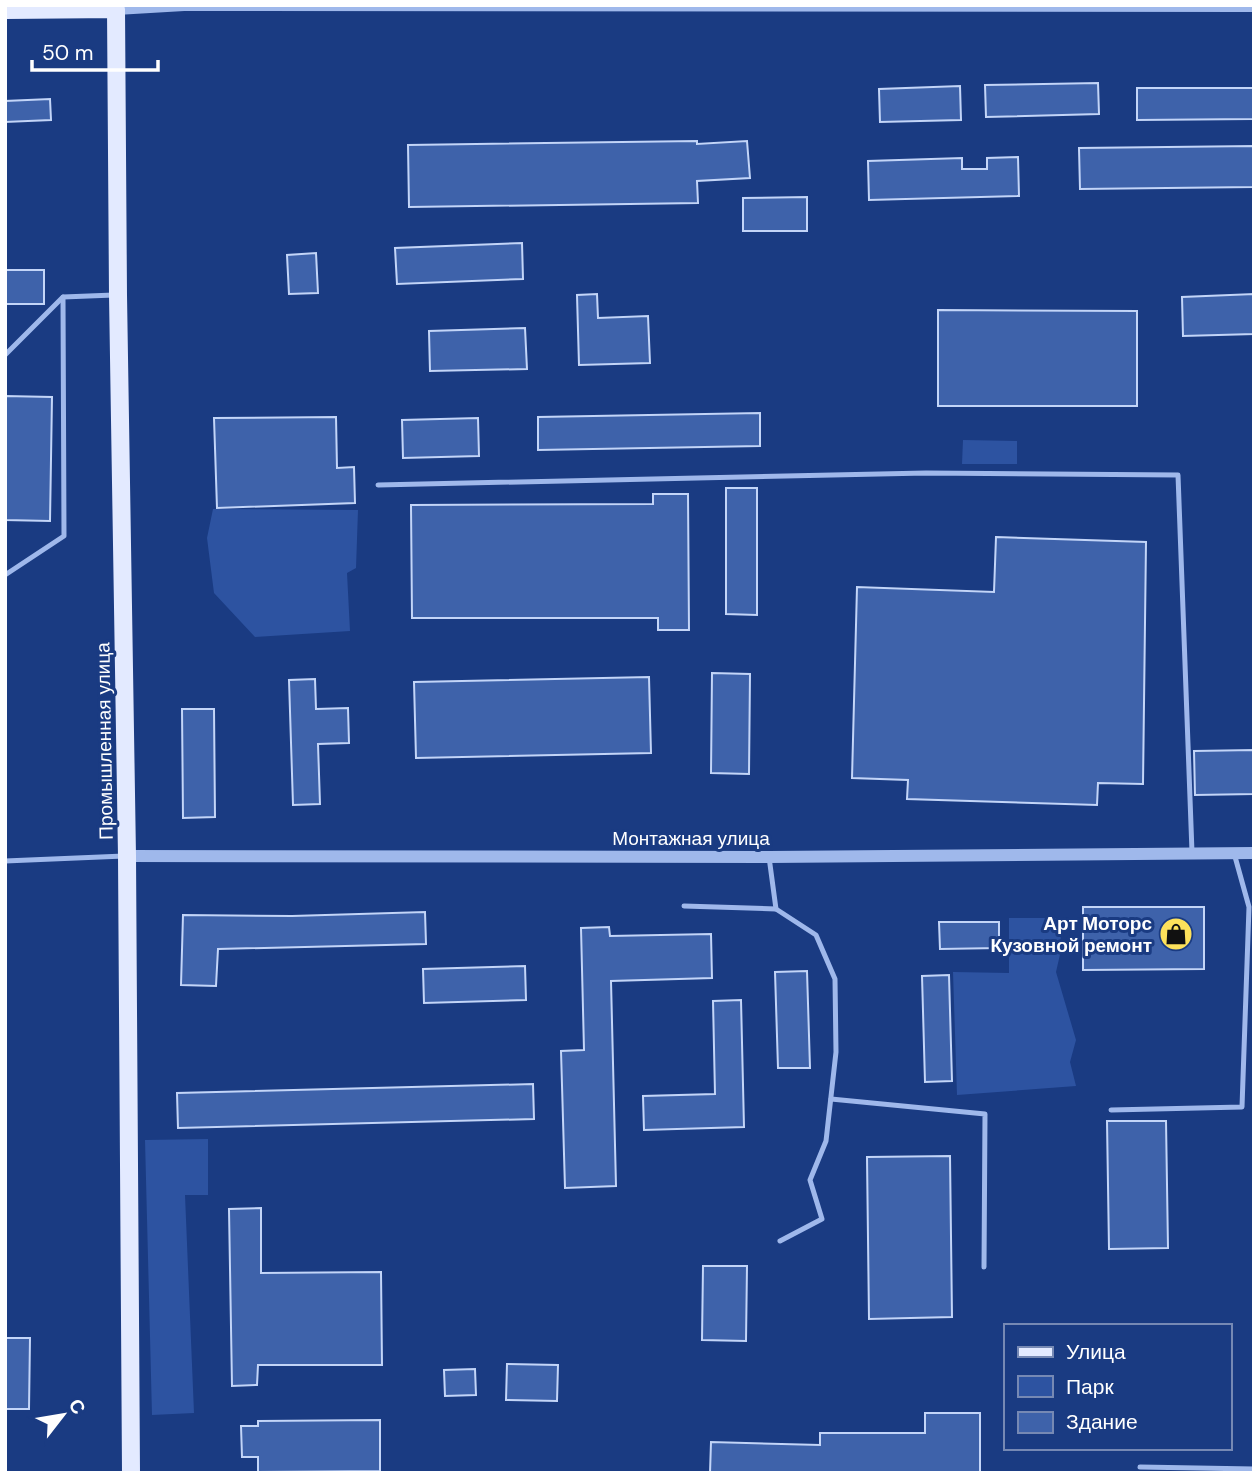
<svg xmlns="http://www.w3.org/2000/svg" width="1259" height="1478" font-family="'DM Sans',sans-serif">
<rect width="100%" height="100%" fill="#1a3b82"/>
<g fill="#2d53a1">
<path d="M 963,440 L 1017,441 L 1017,464 L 962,464 Z"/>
<path d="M 213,509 L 358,510 L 356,568 L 347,573 L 350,631 L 255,637 L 214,593 L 207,538 Z"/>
<path d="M 1009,918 L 1060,918 L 1061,950 L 1056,972 L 1076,1040 L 1070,1062 L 1076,1086 L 957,1095 L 953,972 L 1009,973 Z"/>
<path d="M 208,1139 L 208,1195 L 185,1195 L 194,1413 L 152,1415 L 145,1140 Z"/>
</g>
<g fill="#3e62aa" stroke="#c3d5f8" stroke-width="2">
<path d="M 1098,83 L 1099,114 L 986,117 L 985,85 Z"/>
<path d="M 960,86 L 961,120 L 880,122 L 879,89 Z"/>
<path d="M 1137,88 L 1253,88 L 1253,119 L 1137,120 Z"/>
<path d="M 50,99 L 51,120 L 5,122 L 5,101 Z"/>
<path d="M 697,141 L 697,144 L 747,141 L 750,178 L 697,181 L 698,203 L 409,207 L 408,145 Z"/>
<path d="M 1254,146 L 1254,187 L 1080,189 L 1079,148 Z"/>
<path d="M 1018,157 L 1019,196 L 869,200 L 868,161 L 962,158 L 962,169 L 987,169 L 987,158 Z"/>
<path d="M 807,197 L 807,231 L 743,231 L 743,198 Z"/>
<path d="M 522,243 L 523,279 L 397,284 L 395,248 Z"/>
<path d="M 316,253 L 318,293 L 289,294 L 287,255 Z"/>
<rect x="5" y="270" width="39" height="34"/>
<path d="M 597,294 L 598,318 L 648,316 L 650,363 L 579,365 L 577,295 Z"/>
<path d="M 1254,294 L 1254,334 L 1183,336 L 1182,297 Z"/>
<path d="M 938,310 L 1137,311 L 1137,406 L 938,406 Z"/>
<path d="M 525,328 L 527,369 L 430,371 L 429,331 Z"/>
<path d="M 5,396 L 52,397 L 50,521 L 5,520 Z"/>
<path d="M 760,413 L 760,446 L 538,450 L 538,417 Z"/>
<path d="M 336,417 L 337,468 L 354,467 L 355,503 L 217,508 L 214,418 Z"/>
<path d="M 478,418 L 479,456 L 403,458 L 402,420 Z"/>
<path d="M 726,488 L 757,488 L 757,615 L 726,614 Z"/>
<path d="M 653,494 L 688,494 L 689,630 L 658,630 L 658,618 L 412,618 L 411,505 L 653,504 Z"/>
<path d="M 996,537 L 1146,542 L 1143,784 L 1098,783 L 1097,805 L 907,799 L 908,780 L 852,778 L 857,587 L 994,592 Z"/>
<path d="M 712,673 L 750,674 L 749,774 L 711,773 Z"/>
<path d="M 649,677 L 651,753 L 416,758 L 414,682 Z"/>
<path d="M 315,679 L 316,709 L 348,708 L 349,743 L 318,744 L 320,804 L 293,805 L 289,680 Z"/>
<path d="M 182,709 L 214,709 L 215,817 L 183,818 Z"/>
<path d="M 1254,750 L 1254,794 L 1195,795 L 1194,751 Z"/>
<path d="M 1083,907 L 1204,907 L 1204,969 L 1083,970 Z"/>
<path d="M 425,912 L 426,944 L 218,949 L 216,986 L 181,985 L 183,915 L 292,916 Z"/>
<path d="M 939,922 L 999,922 L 999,948 L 940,949 Z"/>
<path d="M 609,927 L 610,936 L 711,934 L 712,978 L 611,981 L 616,1186 L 565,1188 L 561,1051 L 584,1050 L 581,928 Z"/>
<path d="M 525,966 L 526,1000 L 424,1003 L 423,969 Z"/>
<path d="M 807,971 L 810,1068 L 778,1068 L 775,972 Z"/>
<path d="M 949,975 L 952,1081 L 925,1082 L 922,976 Z"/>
<path d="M 741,1000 L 744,1127 L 644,1130 L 643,1096 L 715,1094 L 713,1001 Z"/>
<path d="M 533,1084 L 534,1119 L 178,1128 L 177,1093 Z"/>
<path d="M 1107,1121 L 1166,1121 L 1168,1248 L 1109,1249 Z"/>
<path d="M 950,1156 L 952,1317 L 869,1319 L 867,1157 Z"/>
<path d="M 261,1208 L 261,1273 L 381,1272 L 382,1365 L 258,1365 L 257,1385 L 232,1386 L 229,1209 Z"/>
<path d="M 703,1266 L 747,1266 L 746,1341 L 702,1340 Z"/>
<path d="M 5,1338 L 30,1338 L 29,1409 L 5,1409 Z"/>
<path d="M 507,1364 L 558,1365 L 557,1401 L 506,1400 Z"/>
<path d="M 475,1369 L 476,1395 L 445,1396 L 444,1370 Z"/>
<path d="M 925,1413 L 980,1413 L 980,1473 L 710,1473 L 711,1442 L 820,1445 L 820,1433 L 925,1433 Z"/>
<path d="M 380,1420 L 380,1471 L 258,1472 L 258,1457 L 242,1457 L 241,1426 L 258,1426 L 258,1421 Z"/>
</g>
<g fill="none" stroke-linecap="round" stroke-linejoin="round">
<g stroke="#9fb8eb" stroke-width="5">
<path d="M 5,355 L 63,297 L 114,295"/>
<path d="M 378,485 L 926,473 L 1178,475 L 1192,852"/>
<path d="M 5,575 L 64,536 L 63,297"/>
<path d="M 769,857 L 776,909"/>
<path d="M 5,861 L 124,856"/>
<path d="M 684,906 L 776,909 L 816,935 L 835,979 L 836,1052 L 826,1141 L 810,1180 L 822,1219 L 780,1241"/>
<path d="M 831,1099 L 985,1114 L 984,1267"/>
<path d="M 1111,1110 L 1242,1107 L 1249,907 L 1234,853"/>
<path d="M 1140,1467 L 1254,1469"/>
</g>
<g stroke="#9fb8eb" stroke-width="12">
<path d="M 116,9 L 184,5 L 1254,6"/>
<path d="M 127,856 L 769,857 L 1254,853"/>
</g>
<path stroke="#e3eaff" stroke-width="18" d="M 5,10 L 116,9 L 118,295 L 127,856 L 131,1473"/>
</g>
<defs>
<symbol id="shop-disc" viewBox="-11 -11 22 22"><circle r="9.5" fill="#fde15b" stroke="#1a3b82"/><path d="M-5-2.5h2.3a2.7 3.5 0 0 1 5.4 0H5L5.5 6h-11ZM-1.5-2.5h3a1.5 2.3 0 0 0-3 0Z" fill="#111"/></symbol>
</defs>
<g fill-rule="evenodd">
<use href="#shop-disc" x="1157" y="915" width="38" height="38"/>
</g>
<g text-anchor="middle" stroke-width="6" stroke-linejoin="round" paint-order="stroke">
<g font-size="19" fill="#fff" stroke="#1a3b82">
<text transform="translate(104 741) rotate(-91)" y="7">Промышленная улица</text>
<text x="691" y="845">Монтажная улица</text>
</g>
<g font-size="19" font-weight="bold" fill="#fff" stroke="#1a3b82" text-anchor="end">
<text x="1152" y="930">Арт Моторс<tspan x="1152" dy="22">Кузовной ремонт</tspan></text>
</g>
</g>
<rect width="1259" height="1478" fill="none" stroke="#ffffff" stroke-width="14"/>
<rect x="1004" y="1324" width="228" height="126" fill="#1a3b82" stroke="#7689b4" stroke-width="2"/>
<rect x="1018" y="1347" width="35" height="10" fill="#e3eaff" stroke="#7689b4" stroke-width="2"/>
<text x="1066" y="1359" font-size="21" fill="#ffffff">Улица</text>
<rect x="1018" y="1376" width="35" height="21" fill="#2d53a1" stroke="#7689b4" stroke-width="2"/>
<text x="1066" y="1394" font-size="21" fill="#ffffff">Парк</text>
<rect x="1018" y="1412" width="35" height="21" fill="#3e62aa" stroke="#7689b4" stroke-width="2"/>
<text x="1066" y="1429" font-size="21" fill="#ffffff">Здание</text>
<g transform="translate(63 1415) rotate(59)" stroke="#1a3b82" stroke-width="5" paint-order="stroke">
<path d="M0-5L12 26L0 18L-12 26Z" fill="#ffffff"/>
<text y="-10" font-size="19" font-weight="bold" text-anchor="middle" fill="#ffffff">С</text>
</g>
<path d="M32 60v10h126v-10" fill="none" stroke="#ffffff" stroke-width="3.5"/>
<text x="42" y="60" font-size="21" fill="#ffffff" stroke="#1a3b82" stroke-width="5" paint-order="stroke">50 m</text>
</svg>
